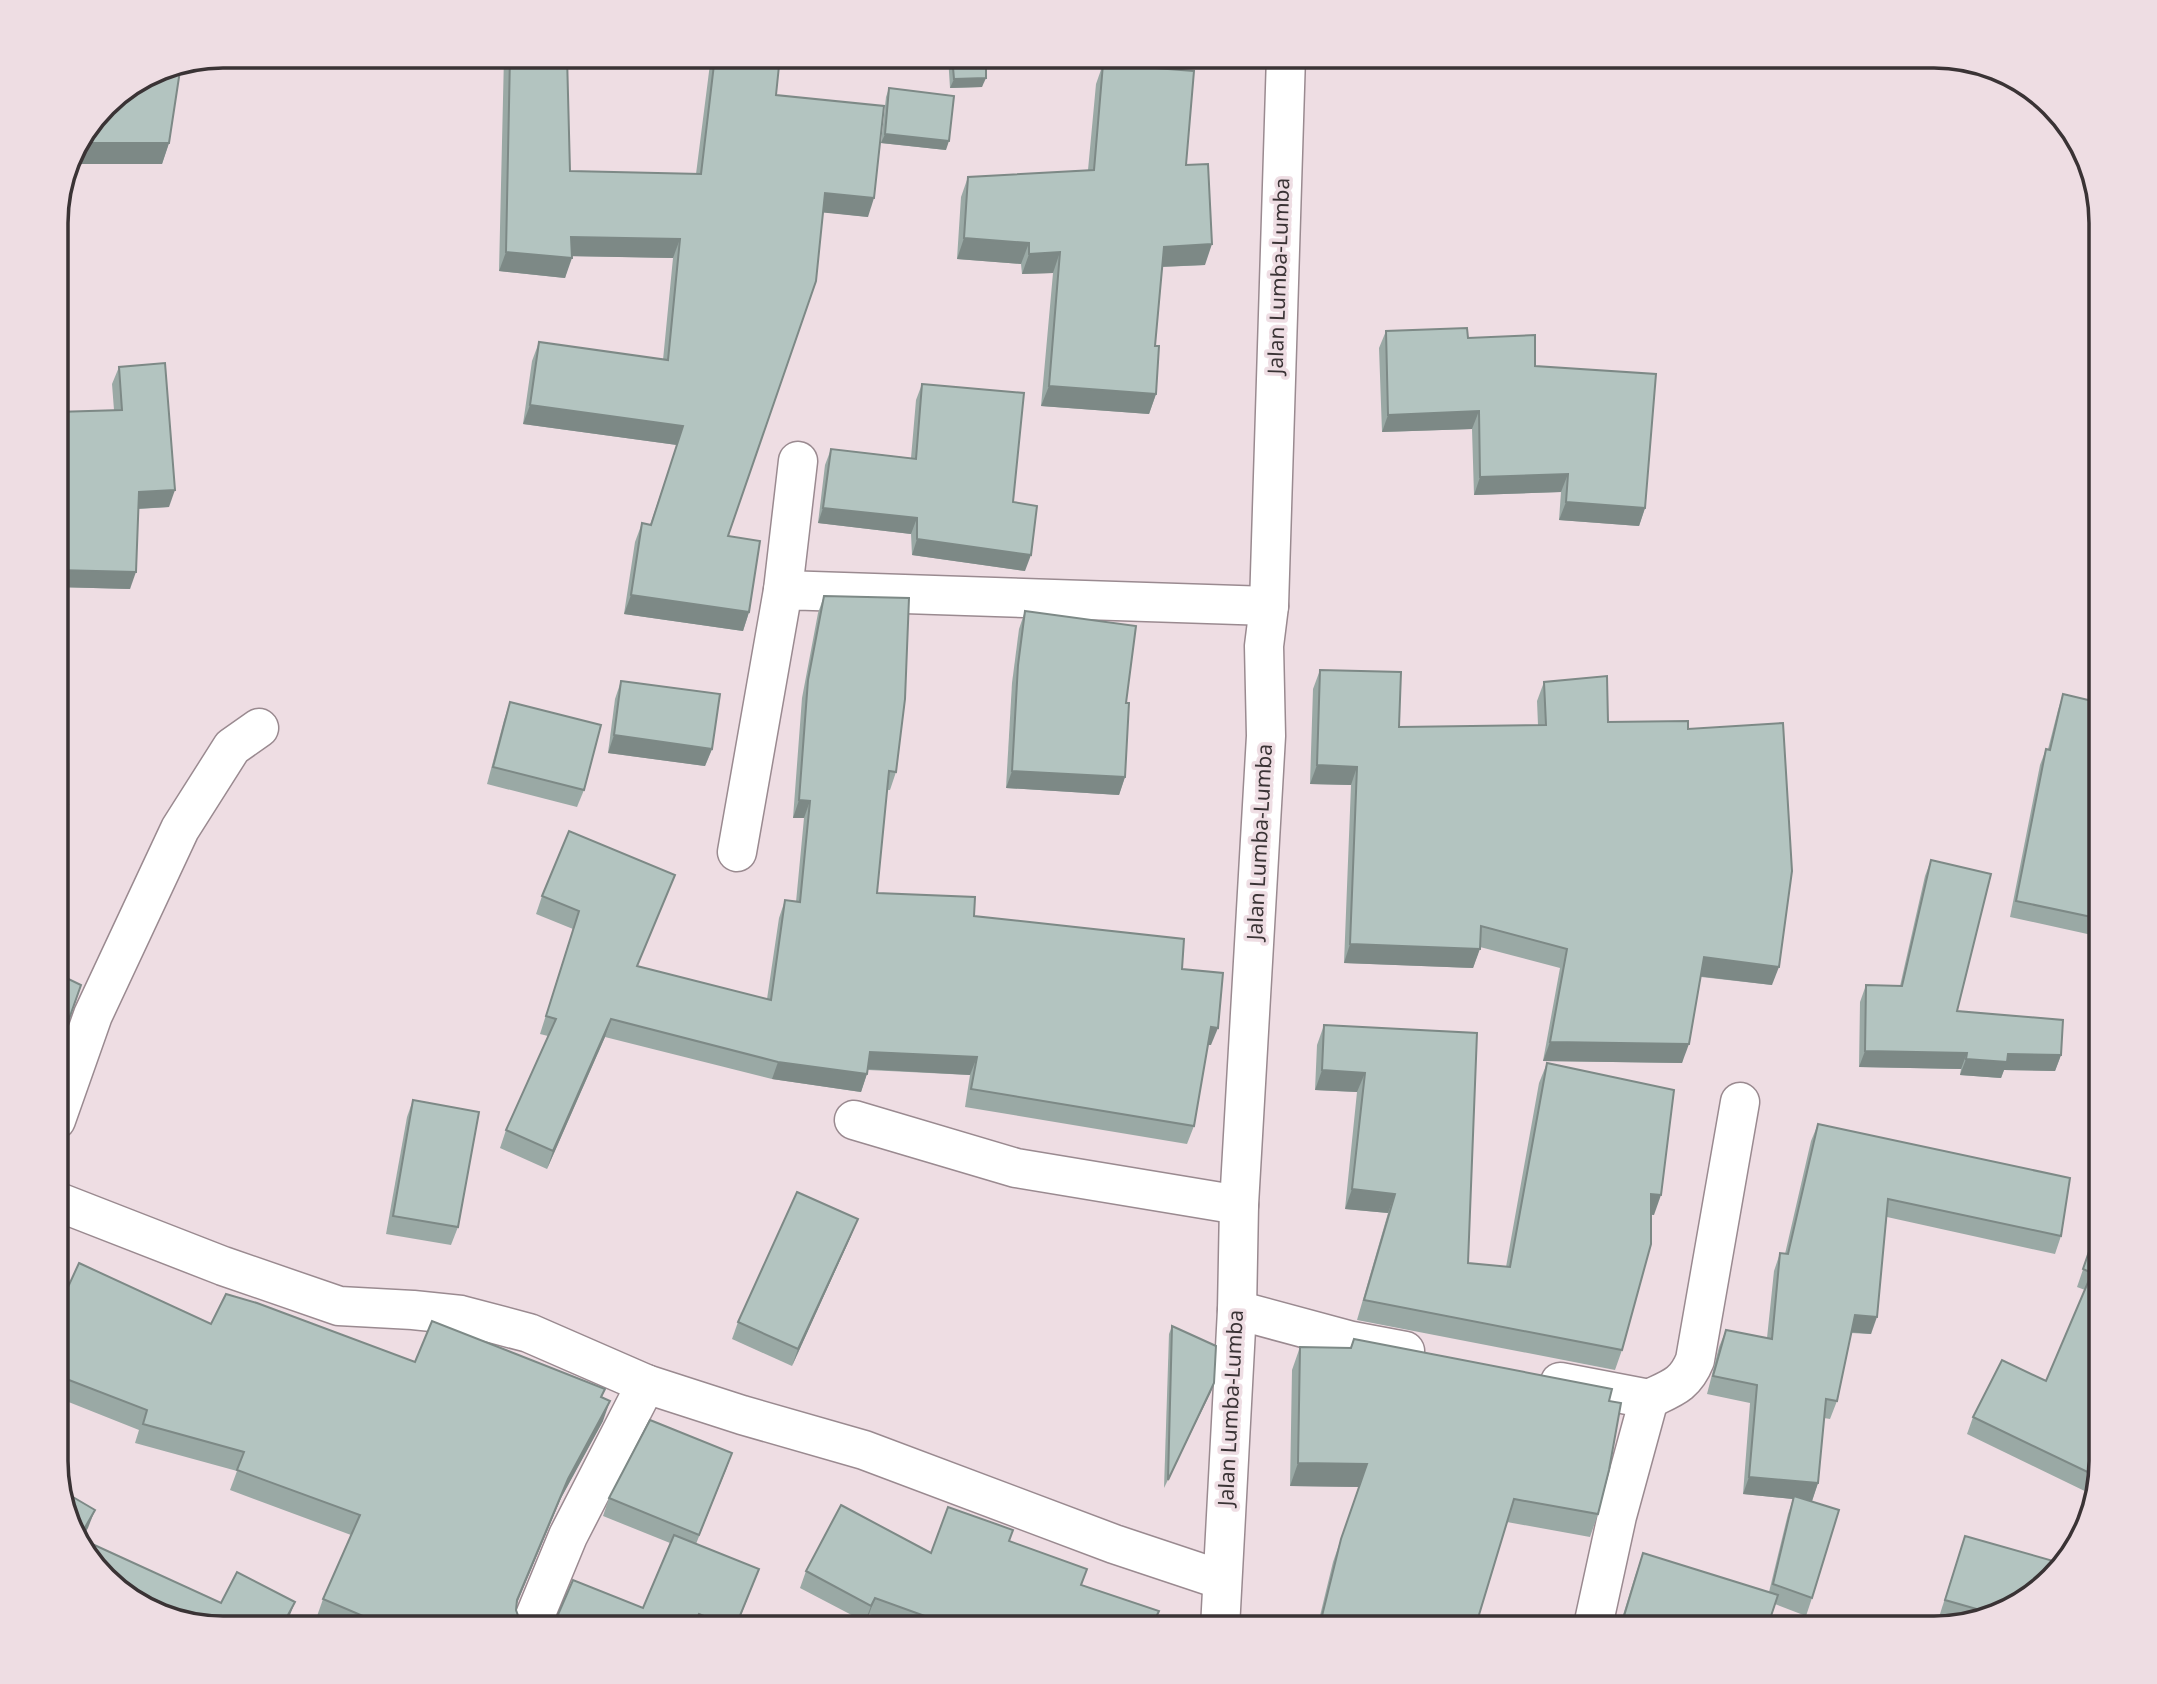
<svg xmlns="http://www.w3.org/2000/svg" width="2157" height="1684" font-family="'Noto Sans',sans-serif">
<rect width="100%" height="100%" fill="#eedde3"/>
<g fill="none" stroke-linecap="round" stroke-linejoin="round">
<defs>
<g id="minor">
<path d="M 783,590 L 798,461"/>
<path d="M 737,852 L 783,590 L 1269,606"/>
<path d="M 56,1120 L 93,1015 L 180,829 L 232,747 L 259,728"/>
<path d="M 854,1120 L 1016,1168 L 1239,1205"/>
<path d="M 56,1201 L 223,1266 L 339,1306 L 413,1310 L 461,1315 L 529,1333 L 646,1384"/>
<path d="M 1237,1310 L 1352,1341 L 1405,1351"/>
<path d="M 1560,1382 L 1649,1399 L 1617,1516 L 1593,1626"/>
<path d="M 1649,1399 C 1672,1388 1685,1385 1695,1360 L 1740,1102"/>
<path d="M 530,1628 L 568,1536 L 646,1384 L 742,1415 L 864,1450 L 1114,1544 L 1222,1580"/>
<path d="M 1220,1628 L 1237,1310 L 1239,1205 L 1266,736 L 1264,646 L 1269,606 L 1286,56"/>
</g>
</defs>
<use href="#minor" stroke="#9a8a90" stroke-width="41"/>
<use href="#minor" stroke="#fff" stroke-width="38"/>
</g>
<g fill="#9aa9a5">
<path d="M 504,56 L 567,56 L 570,171 L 696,174 L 711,56 L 780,56 L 776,95 L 868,217 L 823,212 L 728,536 L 749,612 L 743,631 L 624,614 L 635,542 L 642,523 L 650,525 L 677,445 L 523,424 L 532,361 L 539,342 L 663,360 L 673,258 L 571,256 L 565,278 L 499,271 Z"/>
<path d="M 948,56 L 986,56 L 982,87 L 950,88 Z"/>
<path d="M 1103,64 L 1186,165 L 1205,265 L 1162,267 L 1155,346 L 1156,394 L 1149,414 L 1041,406 L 1053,273 L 1022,274 L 1021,264 L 957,259 L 961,197 L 968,177 L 1088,170 L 1096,84 Z"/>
<path d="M 889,88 L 946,150 L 881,143 L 886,97 Z"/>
<path d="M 113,98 L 169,143 L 162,164 L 72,164 L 74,148 Z"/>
<path d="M 1386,331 L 1468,338 L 1535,366 L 1645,508 L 1639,526 L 1559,520 L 1561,492 L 1474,495 L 1472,429 L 1382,432 L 1379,348 Z"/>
<path d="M 119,367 L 169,507 L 139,509 L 130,589 L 56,587 L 56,412 L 114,410 L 112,384 Z"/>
<path d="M 922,384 L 1013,502 L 1025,571 L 912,555 L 911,534 L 818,523 L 825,465 L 831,449 L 911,458 L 916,400 Z"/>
<path d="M 2101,397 L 2101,460 L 2088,457 Z"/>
<path d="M 2101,559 L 2101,616 L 2091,614 L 2099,565 Z"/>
<path d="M 824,596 L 896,772 L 890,790 L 887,790 L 877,893 L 1182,969 L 1211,1045 L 1208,1045 L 1194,1126 L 1187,1144 L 965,1107 L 970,1075 L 868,1070 L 861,1092 L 772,1079 L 605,1037 L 547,1169 L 500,1148 L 506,1130 L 548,1036 L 540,1034 L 573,929 L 536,914 L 542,896 L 675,875 L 637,966 L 767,999 L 779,918 L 785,900 L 796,902 L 804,818 L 793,818 L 802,698 L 818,613 Z"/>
<path d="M 1025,611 L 1125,777 L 1119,795 L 1006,788 L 1012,683 L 1019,629 Z"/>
<path d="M 1320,670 L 1399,727 L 1538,725 L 1537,701 L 1544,682 L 1608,722 L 1688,729 L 1772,985 L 1701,977 L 1682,1063 L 1543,1061 L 1560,968 L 1480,947 L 1473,968 L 1344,963 L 1351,785 L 1310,784 L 1313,689 Z"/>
<path d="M 621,681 L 712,749 L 705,766 L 608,753 L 615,699 Z"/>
<path d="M 2063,694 L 2101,703 L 2101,937 L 2010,917 L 2040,765 L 2046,749 L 2048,749 L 2058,710 Z"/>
<path d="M 510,702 L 584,790 L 577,807 L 487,784 L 504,720 Z"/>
<path d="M 1931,860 L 1957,1011 L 2061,1055 L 2055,1071 L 2004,1070 L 2001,1078 L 1960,1075 L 1961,1069 L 1859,1067 L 1860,1002 L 1866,985 L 1900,986 L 1925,876 Z"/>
<path d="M 1324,1025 L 1477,1033 L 1468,1263 L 1506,1267 L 1539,1083 L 1547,1063 L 1654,1215 L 1651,1214 L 1622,1350 L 1615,1370 L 1357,1320 L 1388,1213 L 1345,1209 L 1357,1092 L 1315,1090 L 1317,1045 Z"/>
<path d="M 413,1100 L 458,1227 L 451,1245 L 386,1234 L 407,1117 Z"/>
<path d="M 1818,1124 L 2061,1236 L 2055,1254 L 1887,1217 L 1871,1334 L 1851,1333 L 1837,1401 L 1830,1419 L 1824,1418 L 1818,1483 L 1812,1501 L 1808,1500 L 1812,1598 L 1806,1616 L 1775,1604 L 1767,1628 L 1619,1628 L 1635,1576 L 1643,1553 L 1769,1592 L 1788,1514 L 1793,1499 L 1743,1494 L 1750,1403 L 1707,1394 L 1719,1347 L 1726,1330 L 1767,1338 L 1774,1271 L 1780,1253 L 1785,1254 L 1811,1141 Z"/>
<path d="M 2101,1217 L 2101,1461 L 2095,1496 L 1967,1434 L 1973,1417 L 2046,1381 L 2085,1290 L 2077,1287 Z"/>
<path d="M 851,1236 L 792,1366 L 732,1339 L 738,1322 Z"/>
<path d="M 56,1308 L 211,1324 L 602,1398 L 603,1421 L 561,1498 L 516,1604 L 516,1610 L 520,1621 L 529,1628 L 338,1628 L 316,1619 L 323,1599 L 351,1535 L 230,1490 L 237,1471 L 135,1443 L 139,1430 L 56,1397 Z"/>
<path d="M 1172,1326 L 1214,1383 L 1164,1488 L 1169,1334 Z"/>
<path d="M 1354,1339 L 1609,1401 L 1598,1514 L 1590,1537 L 1507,1522 L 1475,1628 L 1317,1628 L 1333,1562 L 1359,1487 L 1290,1486 L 1292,1370 L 1300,1347 L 1350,1348 Z"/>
<path d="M 732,1453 L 696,1544 L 759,1569 L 736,1628 L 545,1628 L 643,1608 L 670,1543 L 603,1516 L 609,1498 Z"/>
<path d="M 1965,1536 L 2007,1611 L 1957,1623 L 1939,1617 Z"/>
<path d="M 1009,1541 L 1153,1628 L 906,1628 L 869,1614 L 865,1622 L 800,1588 L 806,1571 Z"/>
</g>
<g fill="#7d8986">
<path d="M 986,78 L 982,87 L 950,88 L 954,79 Z"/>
<path d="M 885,134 L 949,141 L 946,150 L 881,143 Z"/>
<path d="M 80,143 L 169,143 L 162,164 L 72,164 Z"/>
<path d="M 825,193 L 874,198 L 868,217 L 818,212 Z"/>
<path d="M 571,237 L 680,239 L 673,258 L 564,256 Z"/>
<path d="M 964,238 L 1029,243 L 1021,264 L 957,259 Z"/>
<path d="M 1212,244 L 1205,265 L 1156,267 L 1164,247 Z"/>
<path d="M 506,252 L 572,258 L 565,278 L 499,271 Z"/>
<path d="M 1060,252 L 1053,273 L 1022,274 L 1029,254 Z"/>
<path d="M 1049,386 L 1156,394 L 1149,414 L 1041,406 Z"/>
<path d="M 530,405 L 683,426 L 677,445 L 523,424 Z"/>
<path d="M 1479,411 L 1472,429 L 1382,432 L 1388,415 Z"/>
<path d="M 1568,474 L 1561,492 L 1474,495 L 1480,477 Z"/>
<path d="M 175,490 L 169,507 L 133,509 L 139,492 Z"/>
<path d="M 1566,502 L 1645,508 L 1639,526 L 1559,520 Z"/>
<path d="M 823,508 L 917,518 L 911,534 L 818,523 Z"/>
<path d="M 917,539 L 1031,555 L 1025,571 L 912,555 Z"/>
<path d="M 56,570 L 136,572 L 130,589 L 56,587 Z"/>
<path d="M 631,595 L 749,612 L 743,631 L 624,614 Z"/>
<path d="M 614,735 L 712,749 L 705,766 L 608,753 Z"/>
<path d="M 1317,765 L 1357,767 L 1351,785 L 1310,784 Z"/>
<path d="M 1012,771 L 1125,777 L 1119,795 L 1006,788 Z"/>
<path d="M 799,800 L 810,801 L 804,818 L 793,818 Z"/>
<path d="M 1350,944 L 1480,949 L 1473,968 L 1344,963 Z"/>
<path d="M 1704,957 L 1779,967 L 1772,985 L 1697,976 Z"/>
<path d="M 69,1019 L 60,1042 L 56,1050 L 56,1043 Z"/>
<path d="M 611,1019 L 605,1037 L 547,1169 L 553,1151 Z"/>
<path d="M 1211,1027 L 1218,1028 L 1211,1045 L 1205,1045 Z"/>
<path d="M 1550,1042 L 1689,1044 L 1682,1063 L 1543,1061 Z"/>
<path d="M 1865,1051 L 1967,1053 L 1961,1069 L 1859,1067 Z"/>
<path d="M 870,1052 L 977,1057 L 970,1075 L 864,1069 Z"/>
<path d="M 2008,1054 L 2061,1055 L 2055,1071 L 2004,1070 L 2001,1078 L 1960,1075 L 1966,1059 Z"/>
<path d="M 778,1062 L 867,1074 L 861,1092 L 772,1079 Z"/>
<path d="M 1322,1070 L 1365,1073 L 1357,1092 L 1315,1090 Z"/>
<path d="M 1352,1189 L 1395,1194 L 1388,1213 L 1345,1209 Z"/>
<path d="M 1651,1194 L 1661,1195 L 1654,1215 L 1644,1214 Z"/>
<path d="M 858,1219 L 851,1236 L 792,1366 L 798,1349 Z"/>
<path d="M 1855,1315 L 1877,1317 L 1871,1334 L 1848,1332 Z"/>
<path d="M 1214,1383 L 1211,1392 L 1164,1488 L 1168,1480 Z"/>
<path d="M 610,1401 L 603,1421 L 561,1498 L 510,1620 L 517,1600 L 568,1479 Z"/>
<path d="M 732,1453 L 726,1470 L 692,1552 L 699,1535 Z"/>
<path d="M 1298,1463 L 1367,1464 L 1359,1487 L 1290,1486 Z"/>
<path d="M 1749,1477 L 1818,1483 L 1812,1501 L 1743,1494 Z"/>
<path d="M 95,1510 L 88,1528 L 80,1543 L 78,1541 Z"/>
<path d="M 875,1598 L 869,1614 L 865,1622 L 871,1606 Z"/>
<path d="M 295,1602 L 288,1620 L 284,1628 L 281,1628 Z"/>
</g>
<g fill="#b3c4c0" stroke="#7d8986" stroke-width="2">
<path d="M 510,56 L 567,56 L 570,171 L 701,174 L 715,56 L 780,56 L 776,95 L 884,106 L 874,198 L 825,193 L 816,281 L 728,536 L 760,541 L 749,612 L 631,595 L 642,523 L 651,525 L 683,426 L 530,405 L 539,342 L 668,360 L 680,239 L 571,237 L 572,258 L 506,252 Z"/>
<path d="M 952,56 L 986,56 L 986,78 L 954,79 Z"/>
<path d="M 181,64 L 169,143 L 80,143 L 80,141 L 113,98 L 159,69 Z"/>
<path d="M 1103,64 L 1194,71 L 1186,165 L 1208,164 L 1212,244 L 1164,247 L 1155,346 L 1159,346 L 1156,394 L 1049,386 L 1060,252 L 1029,254 L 1029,243 L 964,238 L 968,177 L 1094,170 Z"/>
<path d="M 889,88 L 954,96 L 949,141 L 885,134 Z"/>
<path d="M 1467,328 L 1468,338 L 1535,335 L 1535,366 L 1656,374 L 1645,508 L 1566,502 L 1568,474 L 1480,477 L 1479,411 L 1388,415 L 1386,331 Z"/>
<path d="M 165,363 L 175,490 L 139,492 L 136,572 L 56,570 L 56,412 L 122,410 L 119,367 Z"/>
<path d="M 922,384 L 1024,393 L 1013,502 L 1037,506 L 1031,555 L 917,539 L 917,518 L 823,508 L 831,449 L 916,459 Z"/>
<path d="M 2101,409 L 2101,441 L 2094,440 Z"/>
<path d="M 2101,572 L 2101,597 L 2097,597 Z"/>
<path d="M 824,596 L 909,598 L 905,699 L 896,772 L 889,771 L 877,893 L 975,897 L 974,916 L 1184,939 L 1182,969 L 1223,973 L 1218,1028 L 1211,1027 L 1194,1126 L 971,1089 L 977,1057 L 870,1052 L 867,1074 L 778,1062 L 611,1019 L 553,1151 L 506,1130 L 556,1019 L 546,1016 L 579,911 L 542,896 L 569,831 L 675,875 L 637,966 L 771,1000 L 785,900 L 800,902 L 810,801 L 799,800 L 808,680 Z"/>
<path d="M 1025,611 L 1136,626 L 1126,703 L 1129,703 L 1125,777 L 1012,771 L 1018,665 Z"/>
<path d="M 1320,670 L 1401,672 L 1399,727 L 1546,725 L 1544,682 L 1607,676 L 1608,722 L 1688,721 L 1688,729 L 1783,723 L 1792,871 L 1779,967 L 1704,957 L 1689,1044 L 1550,1042 L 1567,949 L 1481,926 L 1480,949 L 1350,944 L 1357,767 L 1317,765 Z"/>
<path d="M 621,681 L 720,694 L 712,749 L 614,735 Z"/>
<path d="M 2063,694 L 2101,703 L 2101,919 L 2016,901 L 2046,749 L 2050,750 Z"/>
<path d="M 510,702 L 601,725 L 584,790 L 493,767 Z"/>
<path d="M 56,802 L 68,805 L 56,845 Z"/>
<path d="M 1931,860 L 1991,874 L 1957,1011 L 2063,1020 L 2061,1055 L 2008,1054 L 2007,1062 L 1966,1059 L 1967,1053 L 1865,1051 L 1866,985 L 1902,986 Z"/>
<path d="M 56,973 L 81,985 L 69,1019 L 56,1043 Z"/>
<path d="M 1324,1025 L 1477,1033 L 1468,1263 L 1510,1267 L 1547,1063 L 1674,1090 L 1661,1195 L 1651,1194 L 1651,1244 L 1622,1350 L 1364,1300 L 1395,1194 L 1352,1189 L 1365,1073 L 1322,1070 Z"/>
<path d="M 413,1100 L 479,1112 L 458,1227 L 393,1216 Z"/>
<path d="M 1818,1124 L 2070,1178 L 2061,1236 L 1888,1199 L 1877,1317 L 1855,1315 L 1837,1401 L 1826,1399 L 1818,1483 L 1749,1477 L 1757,1385 L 1713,1376 L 1726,1330 L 1772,1339 L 1780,1253 L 1788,1254 Z"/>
<path d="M 797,1192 L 858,1219 L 798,1349 L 738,1322 Z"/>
<path d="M 2101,1217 L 2101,1461 L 2098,1477 L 1973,1417 L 2002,1360 L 2046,1381 L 2092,1273 L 2083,1269 Z"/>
<path d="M 79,1263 L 211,1324 L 226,1294 L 257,1303 L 415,1362 L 432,1321 L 605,1389 L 601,1397 L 610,1401 L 568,1479 L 517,1600 L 516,1610 L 520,1621 L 529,1628 L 391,1628 L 323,1599 L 360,1515 L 237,1470 L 244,1452 L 143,1424 L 147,1410 L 56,1375 L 56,1308 L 58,1309 Z"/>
<path d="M 1172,1326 L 1216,1346 L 1214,1383 L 1168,1480 Z"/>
<path d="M 1354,1339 L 1612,1389 L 1609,1401 L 1621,1403 L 1609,1470 L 1598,1514 L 1514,1499 L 1475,1628 L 1319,1628 L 1341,1539 L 1367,1464 L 1298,1463 L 1300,1347 L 1351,1348 Z"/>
<path d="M 650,1420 L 732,1453 L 699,1535 L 609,1498 Z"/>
<path d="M 61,1490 L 95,1510 L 79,1538 L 221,1603 L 237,1572 L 295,1602 L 281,1628 L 223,1628 L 159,1615 L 113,1587 L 73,1535 Z"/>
<path d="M 1794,1496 L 1839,1510 L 1812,1598 L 1773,1584 Z"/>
<path d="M 841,1505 L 931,1553 L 948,1507 L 1013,1530 L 1009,1541 L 1087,1569 L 1081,1585 L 1159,1611 L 1151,1628 L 958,1628 L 875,1598 L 871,1606 L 806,1571 Z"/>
<path d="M 674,1535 L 759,1569 L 735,1628 L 699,1614 L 693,1628 L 545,1628 L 551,1625 L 557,1617 L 573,1580 L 643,1608 Z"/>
<path d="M 1965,1536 L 2064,1564 L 2060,1571 L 2007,1611 L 1994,1614 L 1945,1600 Z"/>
<path d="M 1643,1553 L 1778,1595 L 1767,1628 L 1662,1628 L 1624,1616 Z"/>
</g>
<g text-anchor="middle" stroke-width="7" stroke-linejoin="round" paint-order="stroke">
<g font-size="21" fill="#3a3335" stroke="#eedde3">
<text transform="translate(1279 276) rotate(-88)" y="7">Jalan Lumba-Lumba</text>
<text transform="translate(1260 842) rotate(-87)" y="7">Jalan Lumba-Lumba</text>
<text transform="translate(1231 1408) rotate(-87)" y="7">Jalan Lumba-Lumba</text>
</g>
</g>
<path d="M0 0H2157V1684H0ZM223 68H1934A155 155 0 0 1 2089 223V1461A155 155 0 0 1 1934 1616H223A155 155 0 0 1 68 1461V223A155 155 0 0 1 223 68Z" fill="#eedde3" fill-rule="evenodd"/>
<path fill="none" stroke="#3a3335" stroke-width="3.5" d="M223 68H1934A155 155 0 0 1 2089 223V1461A155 155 0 0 1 1934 1616H223A155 155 0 0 1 68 1461V223A155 155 0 0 1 223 68Z"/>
</svg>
